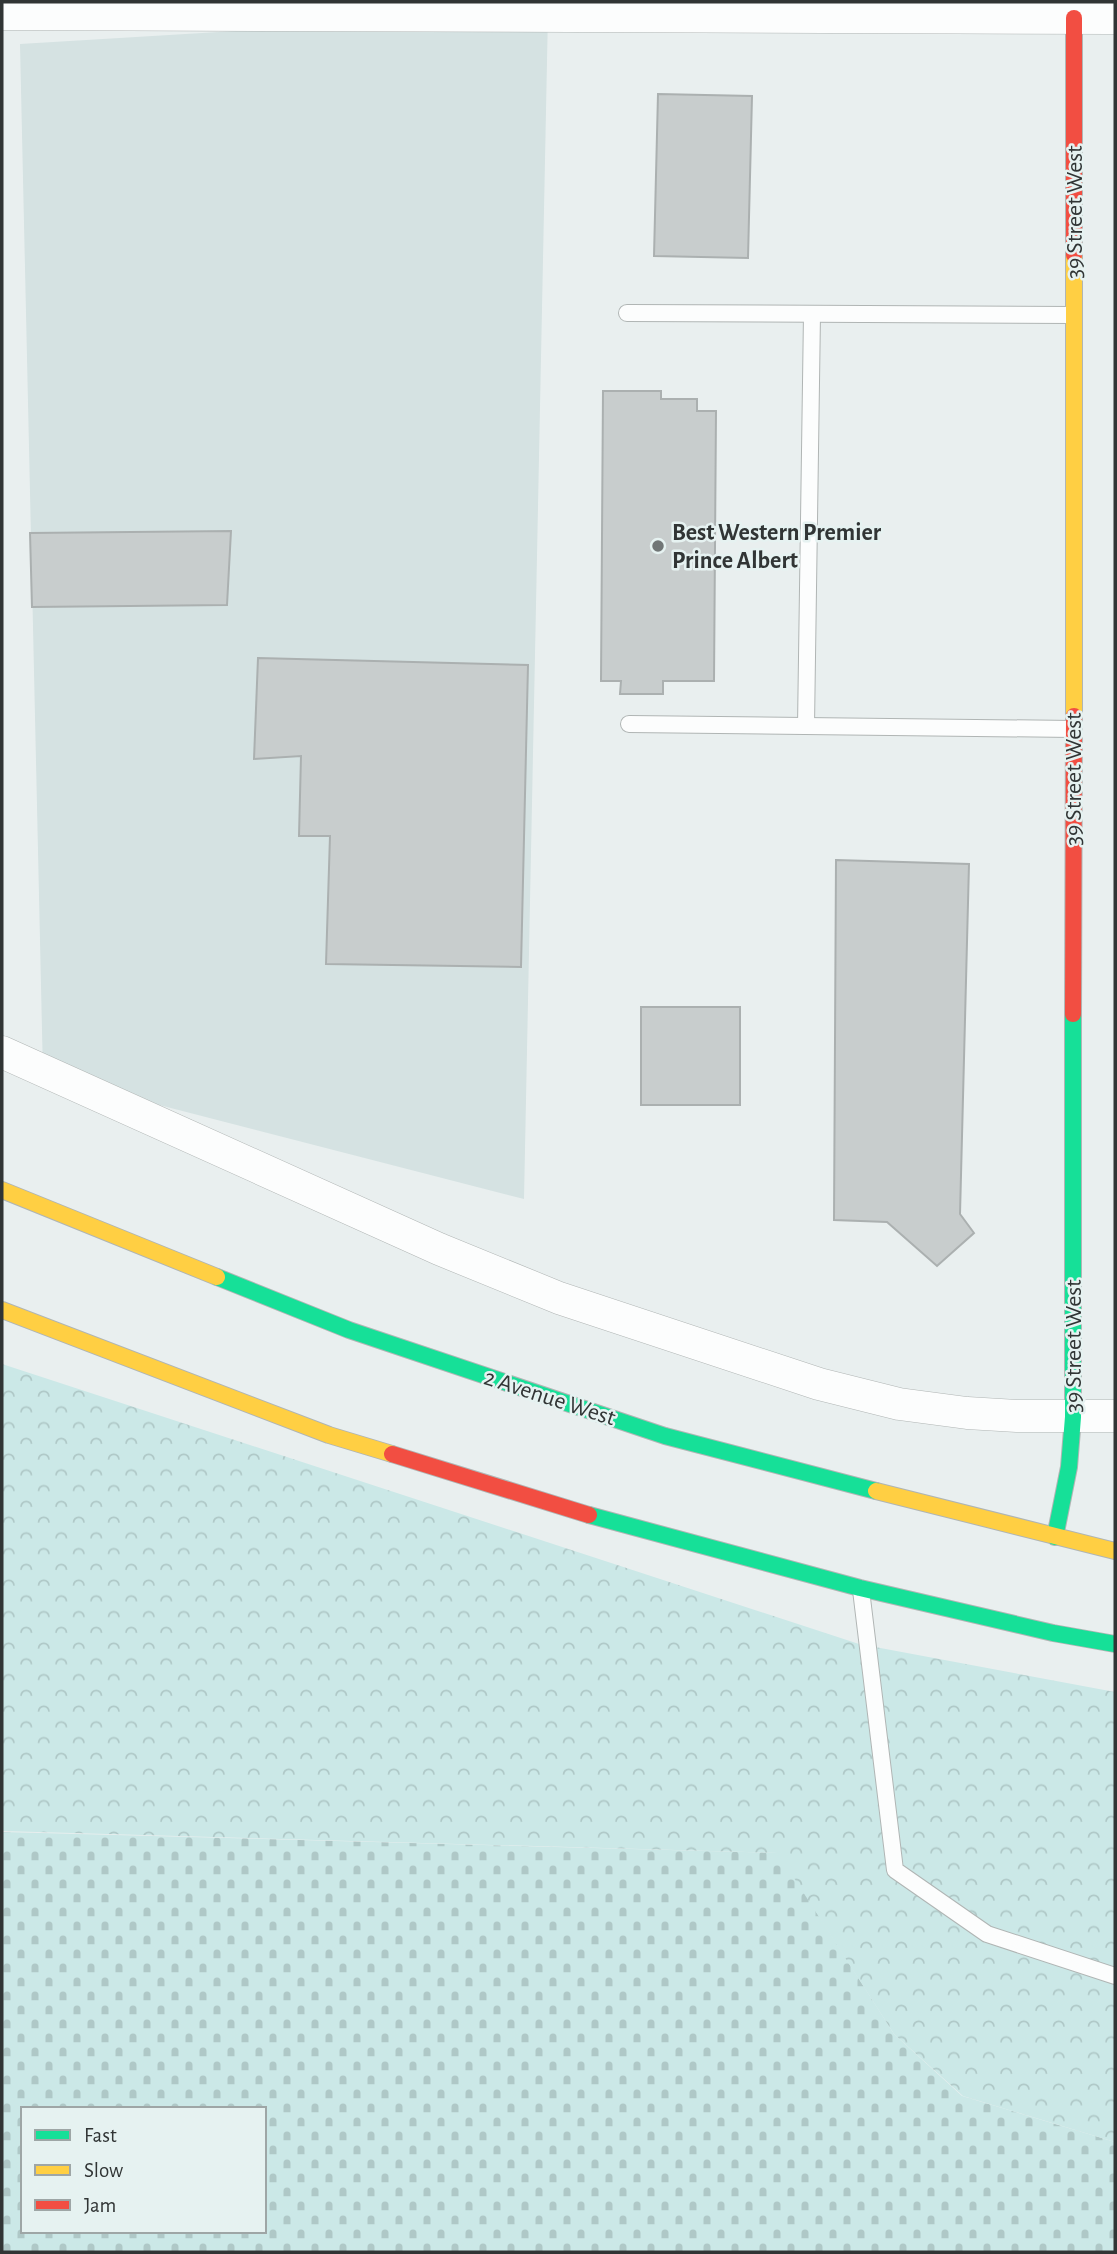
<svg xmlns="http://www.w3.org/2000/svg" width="1117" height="2254" font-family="'Alegreya Sans',sans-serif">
<defs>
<pattern id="cemetery-stones" width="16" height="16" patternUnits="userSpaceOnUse" patternTransform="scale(1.75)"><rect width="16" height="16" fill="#cbe8e7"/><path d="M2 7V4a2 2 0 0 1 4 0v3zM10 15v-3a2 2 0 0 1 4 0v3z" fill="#afc8c7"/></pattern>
<pattern id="park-crowns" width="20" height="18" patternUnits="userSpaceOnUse" patternTransform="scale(1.75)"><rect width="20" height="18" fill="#cbe8e7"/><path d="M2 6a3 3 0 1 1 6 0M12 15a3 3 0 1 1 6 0" fill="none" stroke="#afc8c7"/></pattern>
</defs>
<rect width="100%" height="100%" fill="#e9efef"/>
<path fill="#d5e2e2" d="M 548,12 L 524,1199 L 43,1075 L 20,44 Z"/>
<path fill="url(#cemetery-stones)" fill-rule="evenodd" d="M 2,1832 L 779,1853 L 894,2034 L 962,2096 L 1115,2142 L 1115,2252 L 2,2252 ZM 23,2109 L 264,2109 L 264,2231 L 23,2231 Z"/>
<path fill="url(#park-crowns)" d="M 2,1364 L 859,1644 L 1115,1692 L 1115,2142 L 963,2096 L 894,2034 L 778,1853 L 2,1831 Z"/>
<g fill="#c8cdcd" stroke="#abb0b0" stroke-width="2">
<path d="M 658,94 L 752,96 L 748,258 L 654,256 Z"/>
<path d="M 603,391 L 661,391 L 661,399 L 697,399 L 697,411 L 716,411 L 714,681 L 663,681 L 663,694 L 620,694 L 621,681 L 601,681 Z"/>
<path d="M 231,531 L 227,605 L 32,607 L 30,533 Z"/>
<path d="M 258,658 L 528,665 L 521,967 L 326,964 L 330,836 L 299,836 L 301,756 L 254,759 Z"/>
<path d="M 836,860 L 969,864 L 960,1214 L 974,1233 L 937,1266 L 887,1222 L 834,1220 Z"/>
<rect x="641" y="1007" width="99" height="98"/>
</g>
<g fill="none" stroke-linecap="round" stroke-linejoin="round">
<defs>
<g id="lane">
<path d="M 627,313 L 1073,315"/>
<path d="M 629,724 L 1073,729"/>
<path d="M 806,726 L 812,314"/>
<path d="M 861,1590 L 895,1870 L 987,1934 L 1115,1976"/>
</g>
<g id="street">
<path d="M 2,14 L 1115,18"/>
<path d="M 2,1052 L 439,1249 L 559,1298 L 819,1384 L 899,1404 L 967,1413 L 1017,1416 L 1115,1416"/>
</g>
<g id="fast">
<path d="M 217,1277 L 349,1330 L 665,1436 L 876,1491"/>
<path d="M 589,1515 L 860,1588 L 1053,1633 L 1115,1644"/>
<path d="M 1055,1537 L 1069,1467 L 1073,1417 L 1073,1014"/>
</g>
<g id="slow">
<path d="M 1074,716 L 1074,255"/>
<path d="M 2,1190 L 217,1277"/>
<path d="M 2,1310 L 329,1435 L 392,1454"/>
<path d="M 876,1491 L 1115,1551"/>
</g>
<g id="jam">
<path d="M 1074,255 L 1074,18"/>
<path d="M 1073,1014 L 1074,716"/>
<path d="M 392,1454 L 589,1515"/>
</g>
</defs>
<use href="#lane" stroke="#b0b5b4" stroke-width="18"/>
<use href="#street" stroke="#b0b5b4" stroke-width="33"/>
<use href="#fast" stroke="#b0b5b4" stroke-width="18"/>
<use href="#slow" stroke="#b0b5b4" stroke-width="18"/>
<use href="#jam" stroke="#b0b5b4" stroke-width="18"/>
<use href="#lane" stroke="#fcfdfd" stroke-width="16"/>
<use href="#street" stroke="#fcfdfd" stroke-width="32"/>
<use href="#fast" stroke="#16e098" stroke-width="16"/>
<use href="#slow" stroke="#ffcf43" stroke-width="16"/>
<use href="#jam" stroke="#f24e42" stroke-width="16"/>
</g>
<circle fill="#717676" stroke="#e6f2f1" stroke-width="2.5" cx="658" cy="546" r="7"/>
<g text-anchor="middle" stroke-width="5" stroke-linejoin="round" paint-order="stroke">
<g font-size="24" fill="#313535" stroke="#e6f2f1">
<text transform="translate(1074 212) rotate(-90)" y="8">39 Street West</text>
<text transform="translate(1073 779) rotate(-90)" y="8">39 Street West</text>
<text transform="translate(1073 1346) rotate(-90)" y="8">39 Street West</text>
<text transform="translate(550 1397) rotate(18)" y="8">2 Avenue West</text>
</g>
<g font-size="24" font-weight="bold" fill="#313535" stroke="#e6f2f1" text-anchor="start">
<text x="672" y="540">Best Western Premier<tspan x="672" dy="28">Prince Albert</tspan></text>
</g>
</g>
<rect width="1117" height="2254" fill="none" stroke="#313535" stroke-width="7"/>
<rect x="21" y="2107" width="245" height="126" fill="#e6f2f1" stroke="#9ea6a6" stroke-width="2"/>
<rect x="35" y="2130" width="35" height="10" fill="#16e098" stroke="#9ea6a6" stroke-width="2"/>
<text x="84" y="2142" font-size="21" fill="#313535">Fast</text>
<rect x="35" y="2165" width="35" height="10" fill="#ffcf43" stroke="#9ea6a6" stroke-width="2"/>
<text x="84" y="2177" font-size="21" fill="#313535">Slow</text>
<rect x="35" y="2200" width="35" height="10" fill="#f24e42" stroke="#9ea6a6" stroke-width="2"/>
<text x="84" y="2212" font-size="21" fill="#313535">Jam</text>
</svg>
